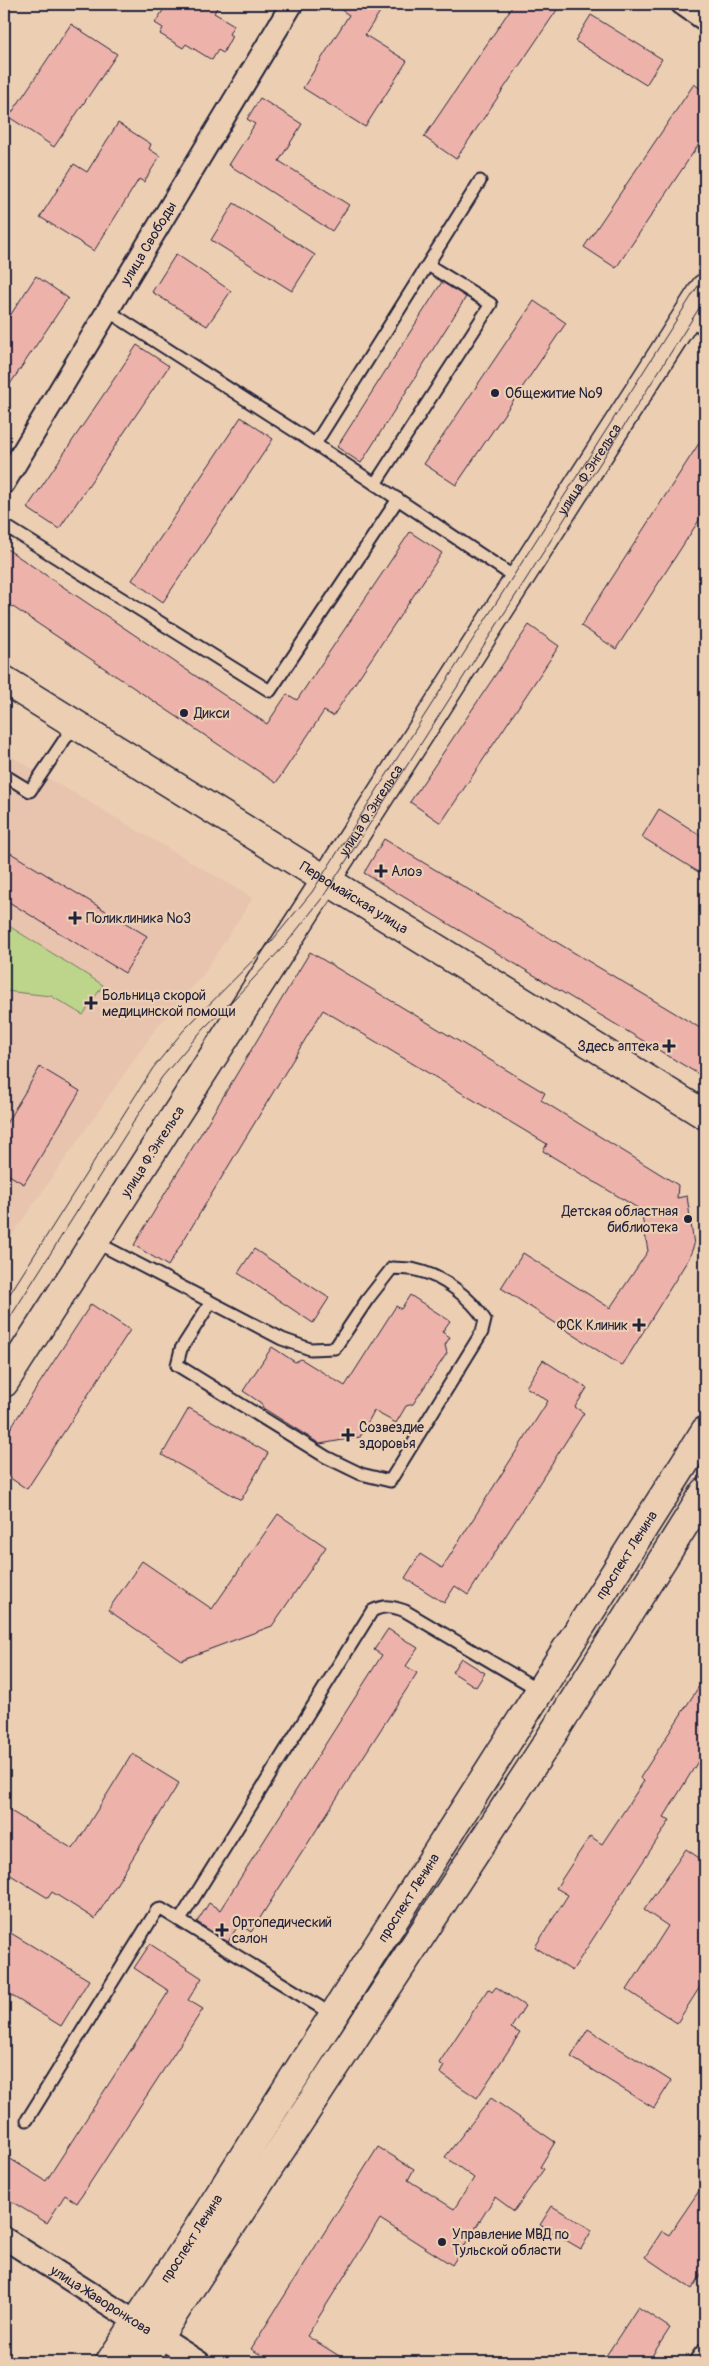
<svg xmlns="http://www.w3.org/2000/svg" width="709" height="2366" font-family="Pangolin,sans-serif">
<rect width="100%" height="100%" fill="#eccfb3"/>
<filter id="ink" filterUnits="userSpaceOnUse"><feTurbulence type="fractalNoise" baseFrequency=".02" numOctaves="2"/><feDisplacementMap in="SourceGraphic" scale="10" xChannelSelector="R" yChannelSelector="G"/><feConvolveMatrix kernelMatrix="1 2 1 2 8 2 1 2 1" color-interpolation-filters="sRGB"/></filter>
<g filter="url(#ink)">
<path fill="#e8c4af" d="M 4,752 L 253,898 L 203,975 L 155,1030 L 4,1247 Z"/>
<path fill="#bdd58b" stroke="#707c63" d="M 4,923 L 103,985 L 83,1015 L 51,996 L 5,991 L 4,994 Z"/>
<g fill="#edb3ab" stroke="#22223b">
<path d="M 167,4 L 219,4 L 214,13 L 234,25 L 229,34 L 232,36 L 223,53 L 218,50 L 212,60 L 186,44 L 183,48 L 160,34 L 163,28 L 155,23 Z"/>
<path d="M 332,4 L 385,4 L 365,35 L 407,61 L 365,127 L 303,88 L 349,15 Z"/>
<path d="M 514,4 L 561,4 L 456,159 L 424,137 Z"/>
<path d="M 591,15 L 662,59 L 646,85 L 575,41 Z"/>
<path d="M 71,24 L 117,54 L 54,147 L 9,117 Z"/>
<path d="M 694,84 L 705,92 L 705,135 L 616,268 L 584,247 Z"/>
<path d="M 260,98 L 302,124 L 279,161 L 349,205 L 332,231 L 229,165 L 255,124 L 247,119 Z"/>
<path d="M 118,123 L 151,144 L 149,149 L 160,156 L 144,182 L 139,179 L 94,251 L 40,217 L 74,164 L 87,172 Z"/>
<path d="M 234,203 L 315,255 L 292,291 L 211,240 Z"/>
<path d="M 176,254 L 231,291 L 207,326 L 152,292 Z"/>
<path d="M 36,276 L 68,298 L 4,393 L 4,325 Z"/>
<path d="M 442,282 L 466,297 L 361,463 L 337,447 Z"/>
<path d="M 534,301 L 566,323 L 456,485 L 424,464 Z"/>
<path d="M 137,345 L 169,366 L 59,529 L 27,508 Z"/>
<path d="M 241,417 L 273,439 L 163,602 L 132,580 Z"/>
<path d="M 705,434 L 705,511 L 616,649 L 581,626 Z"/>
<path d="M 410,532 L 442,553 L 333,716 L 324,711 L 276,783 L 4,601 L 4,547 L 267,724 L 287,694 L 297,700 Z"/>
<path d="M 529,625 L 559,646 L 441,823 L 410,802 Z"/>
<path d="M 659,809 L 705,838 L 705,876 L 642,837 Z"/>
<path d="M 384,839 L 705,1031 L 705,1078 L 364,873 Z"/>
<path d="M 4,849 L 147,936 L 125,973 L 4,899 Z"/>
<path d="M 310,952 L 545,1093 L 541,1100 L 678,1185 L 677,1198 L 687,1196 L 694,1245 L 689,1258 L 622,1366 L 501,1288 L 523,1253 L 610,1308 L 648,1251 L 641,1210 L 543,1151 L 547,1144 L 323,1010 L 168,1266 L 134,1245 Z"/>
<path d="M 40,1067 L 80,1091 L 24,1184 L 4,1172 L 4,1127 Z"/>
<path d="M 254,1249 L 329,1298 L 313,1323 L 238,1273 Z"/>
<path d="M 410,1295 L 450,1321 L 442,1332 L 450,1337 L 445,1345 L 447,1353 L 413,1404 L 406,1406 L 396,1423 L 374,1411 L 360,1437 L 320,1444 L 263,1408 L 261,1403 L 243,1391 L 272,1347 L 295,1362 L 301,1359 L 345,1386 L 396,1306 L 401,1309 Z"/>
<path d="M 91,1304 L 130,1330 L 27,1489 L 4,1474 L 4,1438 Z"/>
<path d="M 543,1360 L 587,1388 L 575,1407 L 584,1413 L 468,1595 L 455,1586 L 444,1603 L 405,1578 L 420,1554 L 442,1568 L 548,1401 L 526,1387 Z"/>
<path d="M 189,1408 L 268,1453 L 241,1500 L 162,1455 Z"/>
<path d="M 278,1514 L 326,1547 L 272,1626 L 181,1660 L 108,1610 L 142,1561 L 212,1609 Z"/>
<path d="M 388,1629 L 418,1648 L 406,1666 L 417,1673 L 251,1932 L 239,1924 L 228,1942 L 197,1922 L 209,1903 L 220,1910 L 382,1655 L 374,1650 Z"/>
<path d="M 461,1658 L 485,1673 L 476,1687 L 452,1672 Z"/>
<path d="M 705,1677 L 705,1750 L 664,1817 L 670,1820 L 572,1971 L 535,1947 L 568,1895 L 556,1888 L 590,1836 L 602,1844 L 644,1781 L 640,1778 Z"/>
<path d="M 132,1754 L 179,1783 L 95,1919 L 52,1892 L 48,1898 L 4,1871 L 4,1807 L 73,1849 Z"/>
<path d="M 686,1849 L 705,1862 L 705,1979 L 677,2023 L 627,1990 L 668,1926 L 644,1910 Z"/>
<path d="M 4,1929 L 89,1980 L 61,2026 L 4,1991 Z"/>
<path d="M 150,1944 L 202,1978 L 188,2000 L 203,2009 L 77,2203 L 65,2195 L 47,2223 L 4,2197 L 4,2155 L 46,2181 L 169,1991 L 134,1968 Z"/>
<path d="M 496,1987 L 525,2006 L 511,2028 L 520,2033 L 477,2098 L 440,2073 L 444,2066 L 439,2063 L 488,1989 L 492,1992 Z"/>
<path d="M 588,2029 L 671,2081 L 654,2108 L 571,2057 Z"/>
<path d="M 491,2098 L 555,2142 L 540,2167 L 544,2169 L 514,2211 L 495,2197 L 452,2265 L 380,2219 L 307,2336 L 349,2362 L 273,2362 L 251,2349 L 378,2147 L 414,2169 L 408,2180 L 454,2209 L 474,2178 L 445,2157 Z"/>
<path d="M 705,2182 L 705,2269 L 692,2289 L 645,2257 L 662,2231 L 669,2235 Z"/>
<path d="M 552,2206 L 592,2230 L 581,2249 L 540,2225 Z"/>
<path d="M 638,2307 L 670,2328 L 648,2362 L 602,2362 Z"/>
</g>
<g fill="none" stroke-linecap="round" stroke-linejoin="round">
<defs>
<g id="lane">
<path d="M 108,311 L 315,444 L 519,580"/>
<path d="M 686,318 L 705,329"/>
<path d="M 315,444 L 480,181"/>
<path d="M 375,484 L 491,304 L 428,265"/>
<path d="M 4,525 L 270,691 L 398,499"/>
<path d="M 4,775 L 30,791 L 75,724"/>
<path d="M 95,1242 L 111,1250 L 282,1339 L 310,1349 L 335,1348 L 367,1300 L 392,1268 C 400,1269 408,1268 416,1270 C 443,1276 471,1298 485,1320 L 482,1332 L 390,1481 L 361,1474 L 326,1457 L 177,1365 L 181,1349 L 211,1302"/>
<path d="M 180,1920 L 372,1611 C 384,1605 392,1606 405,1611 L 539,1690"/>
<path d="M 27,2120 L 157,1910 L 161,1909 L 333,2015"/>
</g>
<g id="street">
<path d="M 682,4 L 705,20"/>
<path id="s1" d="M 4,483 L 292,4"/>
<path id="s2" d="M 4,2238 L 199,2362"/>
<path d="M 700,2362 L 705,2355"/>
</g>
<g id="secondary">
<path id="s3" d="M 4,680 L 705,1115"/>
<path id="s4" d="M 4,1383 L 705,288"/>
</g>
<g id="primary">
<path id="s5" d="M 110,2362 L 181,2255 L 705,1431"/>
<path d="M 142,2362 L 549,1740 L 705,1492"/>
</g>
</defs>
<use href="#lane" stroke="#22223b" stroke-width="15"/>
<use href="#street" stroke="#22223b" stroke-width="25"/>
<use href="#secondary" stroke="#22223b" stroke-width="31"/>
<use href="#primary" stroke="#22223b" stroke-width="31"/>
<use href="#lane" stroke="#eccfb3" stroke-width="11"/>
<use href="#street" stroke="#eccfb3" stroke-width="21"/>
<use href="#secondary" stroke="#eccfb3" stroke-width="28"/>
<use href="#primary" stroke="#eccfb3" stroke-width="28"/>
<g stroke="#22223b" stroke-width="1">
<path d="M 4,1303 L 153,1068 L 184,1030 L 271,942 L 312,892 L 705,275"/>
<path d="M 4,1327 L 162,1077 L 204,1028 L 237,996 L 285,945 L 323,897 L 705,299"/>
</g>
</g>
</g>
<g fill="#22223b" stroke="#eccfb3" stroke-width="2">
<circle cx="495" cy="393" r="5"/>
<circle cx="184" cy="713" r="5"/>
<path d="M378.5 863.5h5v5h5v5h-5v5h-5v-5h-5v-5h5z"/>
<path d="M72.5 910.5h5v5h5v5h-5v5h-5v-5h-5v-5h5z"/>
<path d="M88.5 995.5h5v5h5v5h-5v5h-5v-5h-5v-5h5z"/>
<path d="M666.5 1038.5h5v5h5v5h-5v5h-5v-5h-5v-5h5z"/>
<circle cx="688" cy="1219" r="5"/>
<path d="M636.5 1317.5h5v5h5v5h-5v5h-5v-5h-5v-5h5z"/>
<path d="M345.5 1427.5h5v5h5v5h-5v5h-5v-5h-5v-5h5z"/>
<path d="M219.5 1922.5h5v5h5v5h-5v5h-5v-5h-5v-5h5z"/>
<circle cx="442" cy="2242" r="5"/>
</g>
<g text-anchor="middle" stroke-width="4.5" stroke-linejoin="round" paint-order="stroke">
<g font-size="14" fill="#22223b" stroke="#eccfb3">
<text dy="5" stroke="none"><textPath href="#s1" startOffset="280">улица Свободы</textPath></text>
<text dy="5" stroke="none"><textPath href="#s4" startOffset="1085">улица Ф.Энгельса</textPath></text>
<text dy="5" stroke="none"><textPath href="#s4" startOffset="680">улица Ф.Энгельса</textPath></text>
<text dy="5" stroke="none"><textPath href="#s3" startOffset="412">Первомайская улица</textPath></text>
<text dy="5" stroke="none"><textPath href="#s4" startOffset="275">улица Ф.Энгельса</textPath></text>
<text dy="5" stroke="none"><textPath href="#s5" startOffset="958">проспект Ленина</textPath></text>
<text dy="5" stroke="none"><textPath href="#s5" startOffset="552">проспект Ленина</textPath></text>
<text dy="5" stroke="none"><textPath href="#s5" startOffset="148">проспект Ленина</textPath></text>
<text dy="5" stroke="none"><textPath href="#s2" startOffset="115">улица Жаворонкова</textPath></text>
</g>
<g font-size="14" fill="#22223b" stroke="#eccfb3" text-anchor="start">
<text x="505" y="398">Общежитие №9</text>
<text x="194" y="718">Дикси</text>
<text x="391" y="876">Алоэ</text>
<text x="86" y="923">Поликлиника №3</text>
<text x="102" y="1000">Больница скорой<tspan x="102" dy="16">медицинской помощи</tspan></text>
<text x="659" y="1051" text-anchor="end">Здесь аптека</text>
<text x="678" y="1216" text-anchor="end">Детская областная<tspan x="678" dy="16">библиотека</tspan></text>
<text x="628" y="1330" text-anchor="end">ФСК Клиник</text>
<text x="359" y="1432">Созвездие<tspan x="359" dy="16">здоровья</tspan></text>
<text x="232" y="1927">Ортопедический<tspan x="232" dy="16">салон</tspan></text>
<text x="452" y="2239">Управление МВД по<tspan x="452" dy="16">Тульской области</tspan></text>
</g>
</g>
<rect width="709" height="2366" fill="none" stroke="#eccfb3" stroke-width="20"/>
<rect x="10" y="10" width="689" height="2346" fill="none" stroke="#22223b" stroke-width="2" filter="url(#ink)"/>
</svg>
